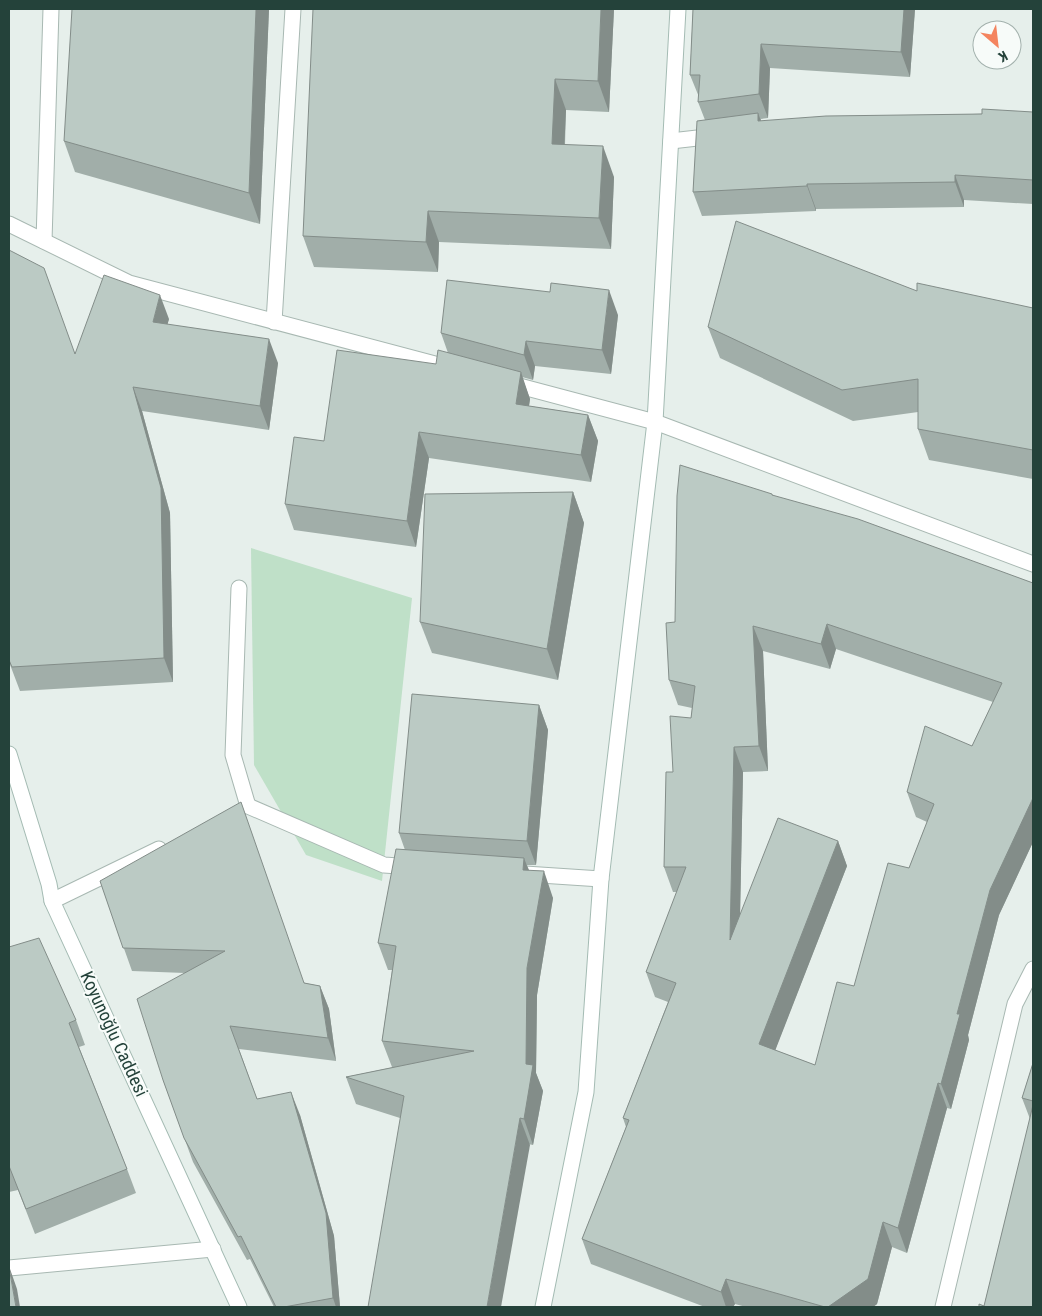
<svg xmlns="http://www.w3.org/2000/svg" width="1042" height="1316" font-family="'Roboto Condensed',sans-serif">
<rect width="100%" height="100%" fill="#e6efeb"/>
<path fill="#bfe0c8" d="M 251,548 L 412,598 L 382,881 L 306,855 L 254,765 Z"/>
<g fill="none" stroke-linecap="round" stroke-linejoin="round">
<defs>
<g id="street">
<path d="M 671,141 L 715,136"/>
<path d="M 9,224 L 129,283 L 450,368"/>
<path d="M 44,241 L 51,9"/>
<path d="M 274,322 L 293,9"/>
<path d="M 508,383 L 655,422 L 1033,564"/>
<path d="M 239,588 L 233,755 L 248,806 L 384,865 L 413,867"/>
<path d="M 525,874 L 601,879"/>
<path d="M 52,901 L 159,849"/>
<path d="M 9,1268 L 213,1249"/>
<path d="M 943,1307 L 1015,1004 L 1033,969"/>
</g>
<g id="secondary">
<path d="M 9,754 L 49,884 L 52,901 L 239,1307"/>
<path d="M 543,1307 L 586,1092 L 601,879 L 655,422 L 678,9"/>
</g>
</defs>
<use href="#street" stroke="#a8b8b2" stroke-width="17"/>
<use href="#secondary" stroke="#a4bbb3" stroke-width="17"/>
<use href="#street" stroke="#fff" stroke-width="15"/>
<use href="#secondary" stroke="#fff" stroke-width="15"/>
</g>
<g fill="#a1aea9" fill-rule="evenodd">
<path d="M 269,9 L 260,224 L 75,172 L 64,141 Z"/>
<path d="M 614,9 L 609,112 L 566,110 L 565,145 L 614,177 L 611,249 L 439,242 L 438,272 L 314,267 L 303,236 Z"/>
<path d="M 693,9 L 915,9 L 910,77 L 770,68 L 768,118 L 761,119 L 761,121 L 1033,112 L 1033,204 L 964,200 L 964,207 L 816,209 L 816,211 L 702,216 L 693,192 L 705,120 L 698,102 L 699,97 L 690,75 Z"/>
<path d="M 9,250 L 75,354 L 169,319 L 167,325 L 278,363 L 269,430 L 142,411 L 170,513 L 173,682 L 20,691 L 9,662 Z"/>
<path d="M 917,291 L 1033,308 L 1033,479 L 929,460 L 918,429 L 918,412 L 853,421 L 720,358 L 708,327 Z"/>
<path d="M 618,315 L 611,374 L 535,366 L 533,380 L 522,377 L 530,399 L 529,406 L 588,415 L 598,441 L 591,482 L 429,458 L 416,547 L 294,530 L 285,504 L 448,353 L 441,333 Z"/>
<path d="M 573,492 L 584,523 L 558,680 L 432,653 L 420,622 Z"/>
<path d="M 772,494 L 773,496 L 1033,583 L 1033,842 L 999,915 L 968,1035 L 969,1040 L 951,1109 L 947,1108 L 907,1253 L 892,1247 L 877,1304 L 873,1307 L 746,1307 L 735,1304 L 733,1307 L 705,1307 L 591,1264 L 582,1239 L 626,1127 L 623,1118 L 668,1002 L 655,997 L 646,972 L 677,892 L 673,892 L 664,867 L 673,772 L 691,718 L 692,708 L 678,705 L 669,680 L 675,622 ZM 836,649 L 993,702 L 972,746 L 907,792 L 916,817 L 927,822 L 909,868 L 854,986 L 815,1065 L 775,1050 L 847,866 L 838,841 L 740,915 L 743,772 L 768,771 L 763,651 L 830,669 Z"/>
<path d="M 539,705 L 548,730 L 536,865 L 527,865 L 529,870 L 553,898 L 537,995 L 536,1073 L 543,1091 L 533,1145 L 400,1118 L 356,1104 L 346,1077 L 394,1067 L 392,1067 L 382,1041 L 392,970 L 388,970 L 378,943 L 405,850 L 399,833 Z"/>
<path d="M 100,881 L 305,983 L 320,986 L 329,1009 L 336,1061 L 239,1049 L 257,1099 L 300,1115 L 334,1236 L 340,1307 L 274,1307 L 250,1259 L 247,1260 L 193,1162 L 163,1080 L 185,973 L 132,971 Z"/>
<path d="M 9,947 L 76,1020 L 85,1045 L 79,1047 L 127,1169 L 136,1193 L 35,1234 L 18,1190 L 9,1192 Z"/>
<path d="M 1033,1063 L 1033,1307 L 984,1306 L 1030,1119 L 1022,1098 Z"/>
</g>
<g fill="#838d89">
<path d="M 256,9 L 269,9 L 260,224 L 249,193 Z"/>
<path d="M 601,9 L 614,9 L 609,112 L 598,81 Z"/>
<path d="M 904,9 L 915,9 L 910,77 L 901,52 Z"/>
<path d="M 761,44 L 770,68 L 768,118 L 759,94 Z"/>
<path d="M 555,79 L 566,110 L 563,175 L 552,144 Z"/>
<path d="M 758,113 L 767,137 L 758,121 Z"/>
<path d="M 603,146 L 614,177 L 611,249 L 599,218 Z"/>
<path d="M 955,175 L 964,200 L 964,207 L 955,182 Z"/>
<path d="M 807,184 L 816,209 L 816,211 L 807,186 Z"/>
<path d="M 428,211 L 439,242 L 438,272 L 426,242 Z"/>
<path d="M 609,290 L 618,315 L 611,374 L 602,350 Z"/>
<path d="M 160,295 L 169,319 L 161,347 L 153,322 Z"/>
<path d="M 269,339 L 278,363 L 269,430 L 260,406 Z"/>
<path d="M 526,341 L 535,366 L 533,380 L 524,355 Z"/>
<path d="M 521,372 L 530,399 L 525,431 L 516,404 Z"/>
<path d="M 133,387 L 142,411 L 170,513 L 173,682 L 164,658 Z"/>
<path d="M 588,415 L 598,441 L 591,482 L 581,455 Z"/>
<path d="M 419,432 L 429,458 L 416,547 L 407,521 Z"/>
<path d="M 573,492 L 584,523 L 558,680 L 547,649 Z"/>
<path d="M 827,624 L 836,649 L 830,669 L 821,644 Z"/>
<path d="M 753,626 L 763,651 L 768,771 L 759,746 Z"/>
<path d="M 539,705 L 548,730 L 536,865 L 527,841 Z"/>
<path d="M 734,747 L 743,772 L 739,965 L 730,940 Z"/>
<path d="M 1033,798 L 1033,842 L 999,915 L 968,1035 L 969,1040 L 951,1109 L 941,1084 L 957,1014 L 990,890 Z"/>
<path d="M 838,841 L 847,866 L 768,1069 L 759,1044 Z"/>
<path d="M 524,858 L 534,884 L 523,870 Z"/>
<path d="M 544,871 L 553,898 L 537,995 L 536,1073 L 543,1091 L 533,1145 L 524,1119 L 527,968 Z"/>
<path d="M 320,986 L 329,1009 L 336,1061 L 328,1038 Z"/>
<path d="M 938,1083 L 947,1108 L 907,1253 L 898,1228 Z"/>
<path d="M 291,1092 L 300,1115 L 334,1236 L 340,1307 L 336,1307 L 333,1298 Z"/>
<path d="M 520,1118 L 530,1145 L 501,1307 L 487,1307 Z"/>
<path d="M 883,1222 L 892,1247 L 877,1304 L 873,1307 L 828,1307 Z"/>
<path d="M 9,1266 L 17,1289 L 20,1307 L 16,1307 Z"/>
<path d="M 726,1279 L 735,1304 L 733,1307 L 726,1307 L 721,1292 Z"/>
</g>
<g fill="#bbcac4" stroke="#838d89" fill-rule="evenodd">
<path d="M 72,9 L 256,9 L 249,193 L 64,141 Z"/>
<path d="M 313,9 L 601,9 L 598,81 L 555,79 L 552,144 L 603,146 L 599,218 L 428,211 L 426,242 L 303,236 Z"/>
<path d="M 693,9 L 904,9 L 901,52 L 761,44 L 759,94 L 698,102 L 700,75 L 690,75 Z"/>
<path d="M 982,109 L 1033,112 L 1033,180 L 955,175 L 955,182 L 807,184 L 807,186 L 693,192 L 697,121 L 758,113 L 758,121 L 826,116 L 982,114 Z"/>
<path d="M 736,221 L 917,291 L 917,283 L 1033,308 L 1033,450 L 918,429 L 918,379 L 842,390 L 708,327 Z"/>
<path d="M 9,250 L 44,268 L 75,354 L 104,275 L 160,295 L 153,322 L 269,339 L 260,406 L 133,387 L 161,488 L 164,658 L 12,667 L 9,660 Z"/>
<path d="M 447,280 L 550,292 L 551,283 L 609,290 L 602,350 L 526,341 L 524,355 L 441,333 Z"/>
<path d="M 337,350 L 436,364 L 438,350 L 521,372 L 516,404 L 588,415 L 581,455 L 419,432 L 407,521 L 285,504 L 294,437 L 324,441 Z"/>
<path d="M 680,465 L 772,494 L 772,495 L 858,519 L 1033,583 L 1033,798 L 990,890 L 957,1014 L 960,1014 L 941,1084 L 938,1083 L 898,1228 L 883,1222 L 868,1279 L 828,1307 L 825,1307 L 726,1279 L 721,1292 L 582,1239 L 629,1120 L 623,1118 L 676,983 L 646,972 L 686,867 L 664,867 L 666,772 L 673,772 L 670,716 L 691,718 L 695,686 L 669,680 L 666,623 L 675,622 L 677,496 ZM 827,624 L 1002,683 L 972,746 L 925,726 L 907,792 L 934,804 L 909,868 L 888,863 L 854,986 L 837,982 L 815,1065 L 759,1044 L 838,841 L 778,818 L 730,940 L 734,747 L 759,746 L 753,626 L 821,644 Z"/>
<path d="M 573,492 L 547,649 L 420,622 L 425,494 Z"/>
<path d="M 412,694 L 539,705 L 527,841 L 399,833 Z"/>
<path d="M 241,802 L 304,983 L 320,986 L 328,1038 L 230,1026 L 257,1099 L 291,1092 L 326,1213 L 333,1298 L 284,1307 L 276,1307 L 241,1236 L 238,1237 L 184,1138 L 163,1080 L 137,999 L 225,951 L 123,948 L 100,881 Z"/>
<path d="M 396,849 L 524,858 L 523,870 L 544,871 L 527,968 L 526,1064 L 533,1065 L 524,1119 L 520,1118 L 487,1307 L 368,1307 L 404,1096 L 346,1077 L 474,1051 L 382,1041 L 396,946 L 378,943 Z"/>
<path d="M 39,938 L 76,1020 L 69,1023 L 127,1169 L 26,1209 L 9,1166 L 9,947 Z"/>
<path d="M 1033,1063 L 1033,1101 L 1022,1098 Z"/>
<path d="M 1033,1105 L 1033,1307 L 979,1307 L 979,1304 L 984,1306 Z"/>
<path d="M 9,1267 L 16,1307 L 9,1307 Z"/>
</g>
<g text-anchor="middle" stroke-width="4" stroke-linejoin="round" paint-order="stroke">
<g font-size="18" fill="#24423a" stroke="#f7fbf9">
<text transform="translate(114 1034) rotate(65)" y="6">Koyunoğlu Caddesi</text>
</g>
</g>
<rect width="1042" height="1316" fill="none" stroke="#24423a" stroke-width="20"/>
<g transform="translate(997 45) rotate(152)"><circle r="24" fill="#f7fbf9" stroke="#a3b1ad"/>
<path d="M0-4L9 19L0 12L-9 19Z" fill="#f4845f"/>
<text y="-8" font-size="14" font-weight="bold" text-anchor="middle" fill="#24423a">K</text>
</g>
</svg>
